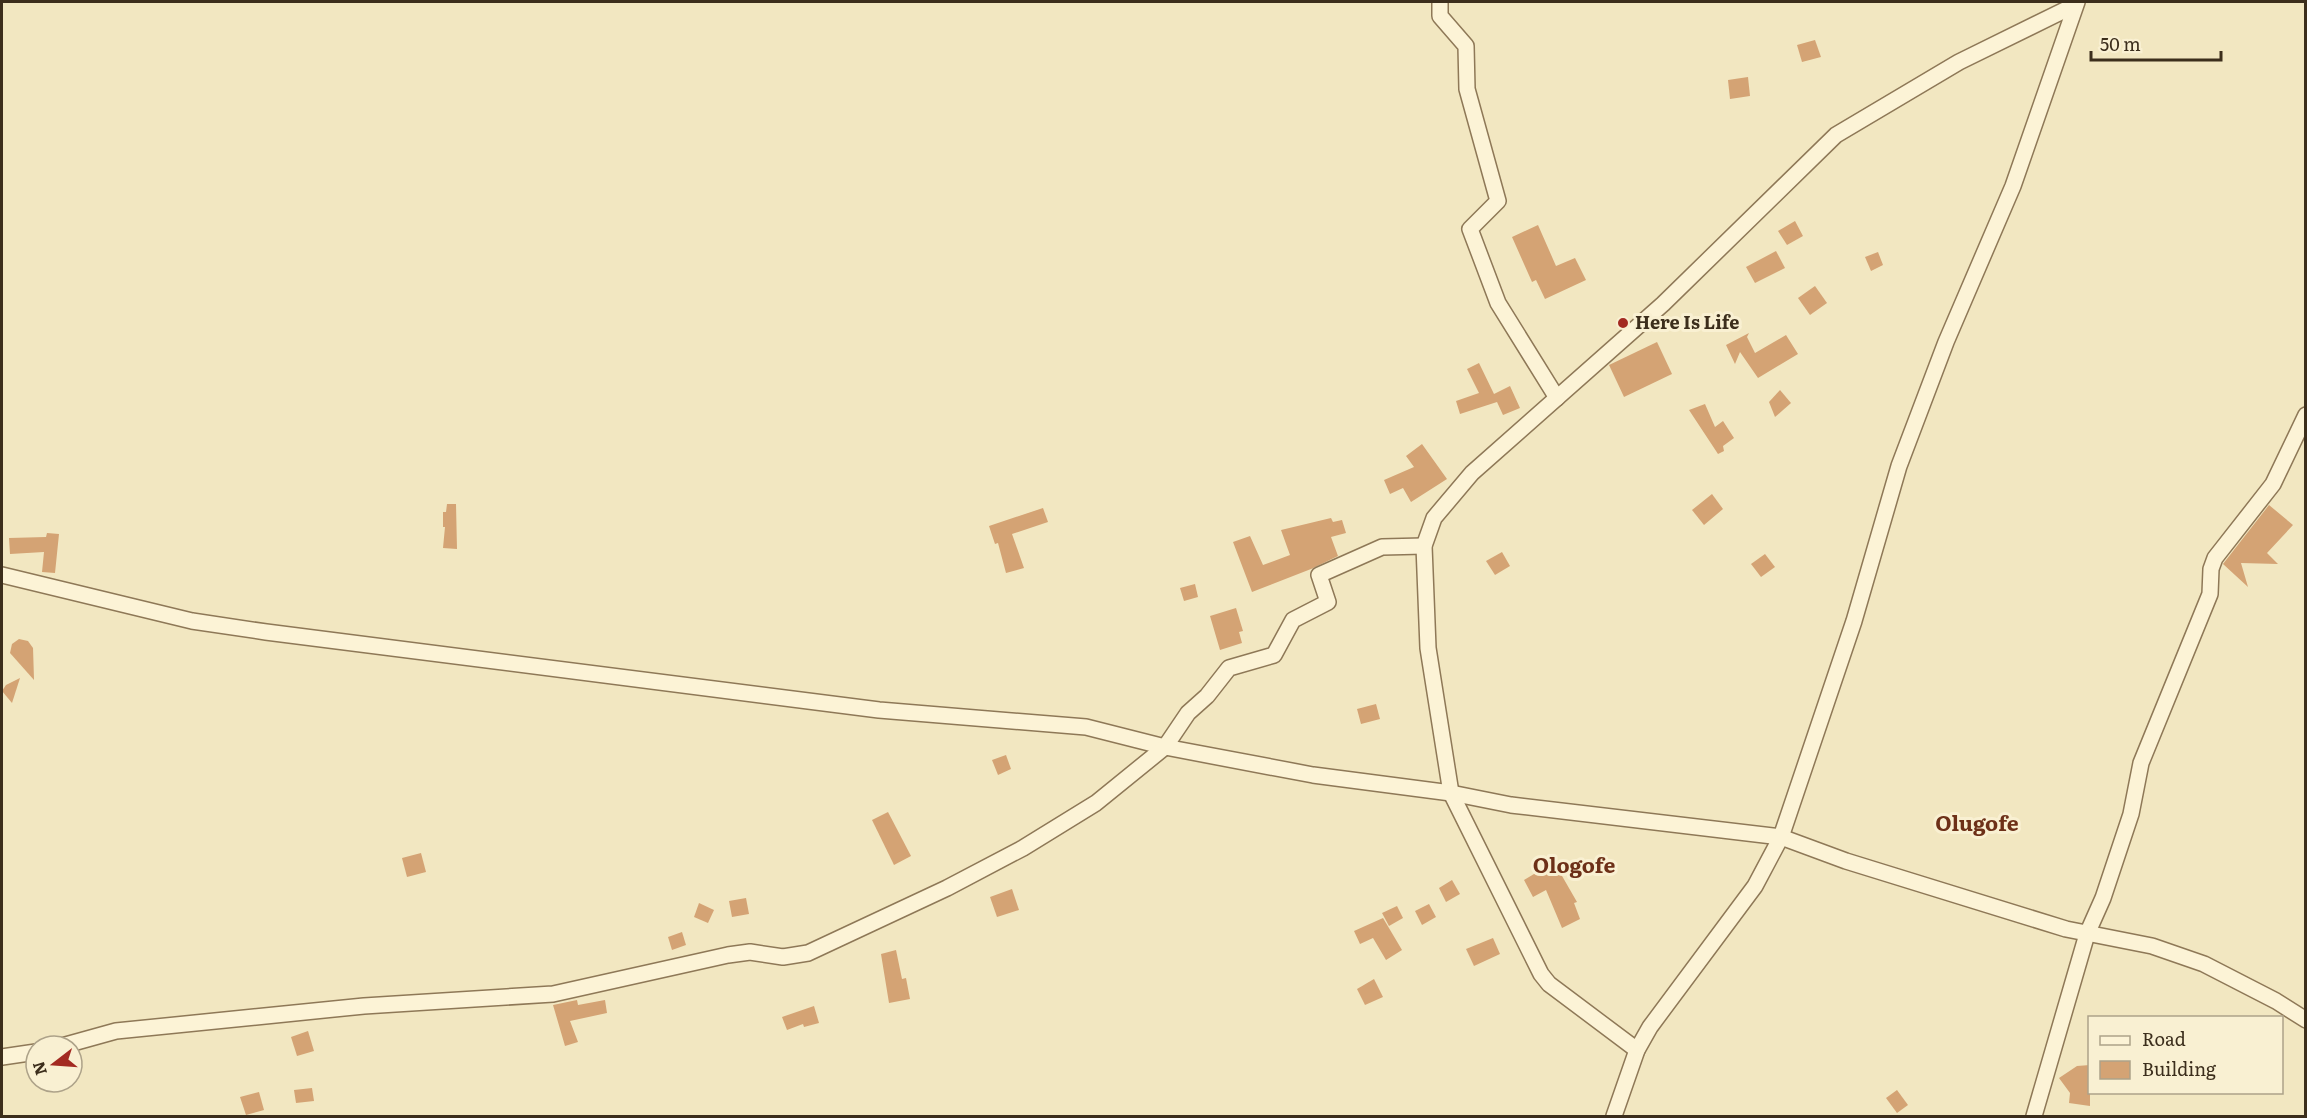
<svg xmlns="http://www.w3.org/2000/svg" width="2307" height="1118" font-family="Literata,serif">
<rect width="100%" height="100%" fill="#f2e7c1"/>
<g fill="#d4a374">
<path d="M 1815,40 L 1821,57 L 1802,62 L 1797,45 Z"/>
<path d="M 1748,77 L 1750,96 L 1730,99 L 1728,80 Z"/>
<path d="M 1795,221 L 1803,236 L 1787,245 L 1778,231 Z"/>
<path d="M 1538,225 L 1556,266 L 1575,258 L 1586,280 L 1545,299 L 1536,280 L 1532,282 L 1512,237 Z"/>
<path d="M 1776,251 L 1785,268 L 1755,283 L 1746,267 Z"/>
<path d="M 1878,252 L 1883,265 L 1871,271 L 1865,257 Z"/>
<path d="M 1815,286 L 1827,303 L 1810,315 L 1798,298 Z"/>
<path d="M 1749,333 L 1747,337 L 1755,353 L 1786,335 L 1798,354 L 1758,378 L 1740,352 L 1735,364 L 1726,345 Z"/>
<path d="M 1657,342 L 1672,374 L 1624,397 L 1609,365 Z"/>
<path d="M 1479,363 L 1494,394 L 1510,386 L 1520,408 L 1503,415 L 1497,402 L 1460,414 L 1456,401 L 1479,393 L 1467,369 Z"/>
<path d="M 1780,390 L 1791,403 L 1775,417 L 1769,402 Z"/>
<path d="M 1705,404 L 1715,427 L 1723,421 L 1734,438 L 1723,446 L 1724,451 L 1718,454 L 1689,410 Z"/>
<path d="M 1422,444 L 1447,479 L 1411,502 L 1403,488 L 1390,494 L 1384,480 L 1414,467 L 1406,456 Z"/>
<path d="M 1712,494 L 1723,509 L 1704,525 L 1692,510 Z"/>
<path d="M 447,504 L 456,504 L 457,549 L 443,548 L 445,527 L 443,527 L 443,512 L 446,512 Z"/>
<path d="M 2269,505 L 2293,525 L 2267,553 L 2278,564 L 2241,563 L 2248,587 L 2223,564 Z"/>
<path d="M 1043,508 L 1048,522 L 1012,534 L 1024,568 L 1006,573 L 998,543 L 995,544 L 989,526 Z"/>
<path d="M 1331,518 L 1333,522 L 1342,520 L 1346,533 L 1331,537 L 1338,556 L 1311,569 L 1252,592 L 1233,542 L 1250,536 L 1263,565 L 1290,555 L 1281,530 Z"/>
<path d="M 47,533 L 59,534 L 55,573 L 42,572 L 44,552 L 10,554 L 9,538 L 46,537 Z"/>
<path d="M 1502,552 L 1510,566 L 1495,575 L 1486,561 Z"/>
<path d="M 1765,554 L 1775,567 L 1761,577 L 1751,564 Z"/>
<path d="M 1195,584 L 1198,597 L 1184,601 L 1180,588 Z"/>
<path d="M 1236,608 L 1243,631 L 1239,632 L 1242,643 L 1220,650 L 1210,616 Z"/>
<path d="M 19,639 L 28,641 L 33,648 L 34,680 L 10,653 L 12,644 Z"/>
<path d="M 20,678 L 12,703 L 2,691 L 6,685 Z"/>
<path d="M 1376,704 L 1380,719 L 1361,724 L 1357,709 Z"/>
<path d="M 1006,755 L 1011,769 L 998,775 L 992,760 Z"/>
<path d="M 888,812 L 911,856 L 894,865 L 872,820 Z"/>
<path d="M 421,853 L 426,872 L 407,877 L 402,858 Z"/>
<path d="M 1554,862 L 1577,902 L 1574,903 L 1580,919 L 1562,928 L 1546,890 L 1533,897 L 1524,880 Z"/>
<path d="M 1452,880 L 1460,894 L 1446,902 L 1439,888 Z"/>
<path d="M 1012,889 L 1019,910 L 997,917 L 990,897 Z"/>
<path d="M 746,898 L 749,914 L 732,917 L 729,901 Z"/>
<path d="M 699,903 L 714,910 L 708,923 L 694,917 Z"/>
<path d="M 1429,904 L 1436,917 L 1422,925 L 1415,911 Z"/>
<path d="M 1397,906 L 1403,918 L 1389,926 L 1382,913 Z"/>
<path d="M 1383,918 L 1402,950 L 1386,960 L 1373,938 L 1360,944 L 1354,931 Z"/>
<path d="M 682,932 L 686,945 L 672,950 L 668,937 Z"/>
<path d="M 1493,938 L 1500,954 L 1474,966 L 1466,949 Z"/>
<path d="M 896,950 L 902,979 L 906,978 L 910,999 L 889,1003 L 881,954 Z"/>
<path d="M 1374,979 L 1383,997 L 1365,1005 L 1357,989 Z"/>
<path d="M 577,1000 L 578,1005 L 605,1000 L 607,1013 L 570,1021 L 578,1042 L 565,1046 L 553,1005 Z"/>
<path d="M 814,1006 L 819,1023 L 804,1027 L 803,1024 L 787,1030 L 782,1017 Z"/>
<path d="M 308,1031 L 314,1051 L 297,1056 L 291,1037 Z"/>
<path d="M 2090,1065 L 2090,1106 L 2069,1103 L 2070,1093 L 2059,1078 L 2077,1066 Z"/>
<path d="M 312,1088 L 314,1101 L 296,1103 L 294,1090 Z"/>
<path d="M 1897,1090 L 1908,1105 L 1897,1113 L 1886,1098 Z"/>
<path d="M 259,1092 L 264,1110 L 246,1115 L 240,1097 Z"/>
</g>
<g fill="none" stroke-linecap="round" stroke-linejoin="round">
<defs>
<g id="street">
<path d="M 1440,2 L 1440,16 L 1466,46 L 1467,89 L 1498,201 L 1470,229 L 1498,303 L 1557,398"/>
<path d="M 2,575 L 192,621 L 266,632 L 879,710 L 1086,727 L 1165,747 L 1313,775 L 1451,793 L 1511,805 L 1781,837 L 1846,861 L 2066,929 L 2152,946 L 2204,964 L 2276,1001 L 2306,1020"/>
<path d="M 62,1046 L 116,1031 L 364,1006 L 553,994 L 728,955 L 750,952 L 783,957 L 808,953 L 947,888 L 1023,848 L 1096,803 L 1165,747 L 1188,713 L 1207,696 L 1229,668 L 1274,655 L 1293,620 L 1328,602 L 1319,575 L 1382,547 L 1424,546"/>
<path d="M 1637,1050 L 1549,984 L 1541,974 L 1451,793 L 1428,648 L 1424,546 L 1434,518 L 1472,473 L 1663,304 L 1836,135 L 1959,62 L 2075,5"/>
<path d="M 2,1057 L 36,1052"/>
<path d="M 1614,1116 L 1637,1050 L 1650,1027 L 1755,886 L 1781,837 L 1854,621 L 1899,466 L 1946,342 L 2013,186 L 2077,2"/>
<path d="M 2034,1116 L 2087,934 L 2103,898 L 2131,814 L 2141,763 L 2210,594 L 2211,569 L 2215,558 L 2273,484 L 2306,415"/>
</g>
</defs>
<use href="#street" stroke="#8e7857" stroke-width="18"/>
<use href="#street" stroke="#fcf3d6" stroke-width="15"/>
</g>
<circle fill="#a32a21" stroke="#f9f0d2" stroke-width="2" cx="1623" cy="323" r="6"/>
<g text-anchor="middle" stroke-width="6" stroke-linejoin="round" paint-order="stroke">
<g font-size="18" font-weight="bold" fill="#3c2e1c" stroke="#f9f0d2" text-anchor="start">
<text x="1635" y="329">Here Is Life</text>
</g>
<g font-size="21" font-weight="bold" fill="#6d3018" stroke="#f9f0d2">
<text x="1977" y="831">Olugofe</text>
<text x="1574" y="873">Ologofe</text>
</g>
</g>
<rect width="2307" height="1118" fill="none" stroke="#3c2e1c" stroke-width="6"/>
<rect x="2088" y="1016" width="195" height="78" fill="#f9f0d2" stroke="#ada289" stroke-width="1.5"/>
<rect x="2100" y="1036" width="30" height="9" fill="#fcf3d6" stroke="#ada289" stroke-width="1.5"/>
<text x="2142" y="1046" font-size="18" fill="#3c2e1c">Road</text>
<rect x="2100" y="1061" width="30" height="18" fill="#d4a374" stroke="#ada289" stroke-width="1.5"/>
<text x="2142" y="1076" font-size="18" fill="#3c2e1c">Building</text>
<g transform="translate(54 1064) rotate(253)"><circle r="28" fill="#f9f0d2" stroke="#ada289" stroke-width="1.5"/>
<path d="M0-4.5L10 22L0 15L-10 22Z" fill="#a32a21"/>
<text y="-9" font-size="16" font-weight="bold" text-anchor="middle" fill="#3c2e1c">N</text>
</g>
<path d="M2091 51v9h130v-9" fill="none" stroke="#3c2e1c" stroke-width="3"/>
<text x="2100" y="51" font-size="18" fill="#3c2e1c" stroke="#f9f0d2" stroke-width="4.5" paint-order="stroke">50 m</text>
</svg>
